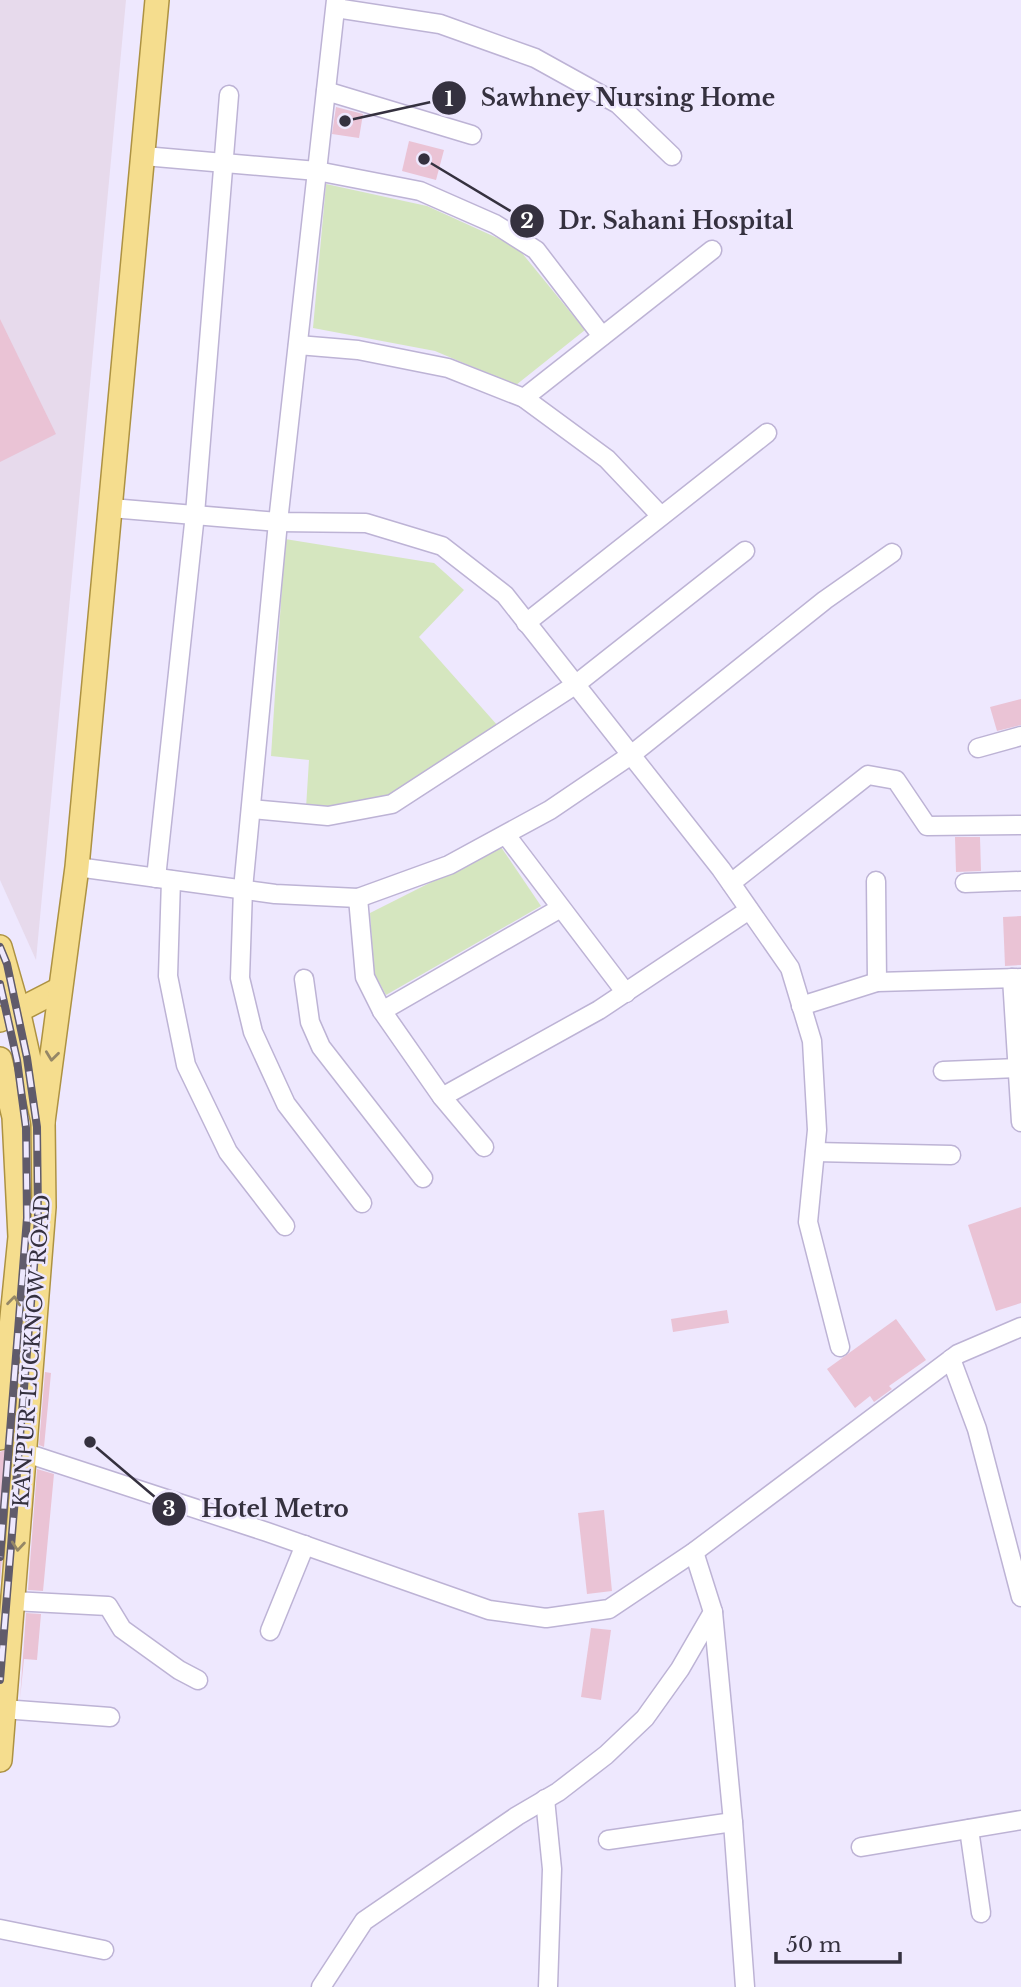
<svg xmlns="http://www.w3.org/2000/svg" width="1021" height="1987" font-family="'Libre Baskerville',serif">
<rect width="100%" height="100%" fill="#eee8fe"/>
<path fill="#e7daec" d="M 0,0 L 126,0 L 36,960 L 0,880 Z"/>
<g fill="#d5e6bf">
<path d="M 326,184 L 427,206 L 517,247 L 585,330 L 516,385 L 435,351 L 313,328 Z"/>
<path d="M 285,539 L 434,563 L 464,590 L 419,637 L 506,735 L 364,811 L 306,808 L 309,760 L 271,756 Z"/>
<path d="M 501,847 L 541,906 L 386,995 L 374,973 L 370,913 Z"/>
</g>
<g fill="#eac3d5">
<path d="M 336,107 L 363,114 L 359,138 L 332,134 Z"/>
<path d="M 409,141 L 444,150 L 436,180 L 402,171 Z"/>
<path d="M 0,319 L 56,434 L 0,462 Z"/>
<path d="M 1021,699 L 1021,725 L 997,731 L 990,707 Z"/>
<path d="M 955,837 L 980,837 L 981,871 L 956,872 Z"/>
<path d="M 1021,916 L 1021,965 L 1005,966 L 1003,917 Z"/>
<path d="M 1021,1207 L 1021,1303 L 996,1311 L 968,1225 Z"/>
<path d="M 727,1310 L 729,1323 L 673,1332 L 671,1319 Z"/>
<path d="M 896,1319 L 926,1360 L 889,1386 L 892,1389 L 874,1402 L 870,1396 L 855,1408 L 827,1369 Z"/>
<path d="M 45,1372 L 51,1373 L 44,1447 L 39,1445 Z"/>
<path d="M 11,1447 L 0,1583 L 0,1452 Z"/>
<path d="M 37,1469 L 54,1474 L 43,1591 L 28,1590 Z"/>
<path d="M 604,1510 L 612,1591 L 587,1594 L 578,1513 Z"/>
<path d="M 26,1613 L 41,1614 L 37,1660 L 24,1659 L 20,1699 Z"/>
<path d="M 591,1628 L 611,1630 L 601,1700 L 581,1697 Z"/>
</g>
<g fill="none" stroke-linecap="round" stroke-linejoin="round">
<defs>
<g id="minor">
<path d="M 336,0 L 278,522 L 243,889 L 240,978 L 253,1032 L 286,1104 L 362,1203"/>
<path d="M 336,8 L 440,24 L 535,58 L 618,104 L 672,156"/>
<path d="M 326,91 L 472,135"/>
<path d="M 144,156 L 317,171 L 420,191 L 495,224 L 536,250 L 602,336"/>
<path d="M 298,345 L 358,350 L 448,368 L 524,398 L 607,459 L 661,516"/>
<path d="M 524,398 L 712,250"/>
<path d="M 111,508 L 278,522 L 366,523 L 442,546 L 505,595 L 721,869 L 790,968 L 812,1041 L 817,1130 L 808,1222 L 840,1347"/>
<path d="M 526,623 L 767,433"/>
<path d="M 978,748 L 1021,736"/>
<path d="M 251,809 L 328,816 L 392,804 L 575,685 L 745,551"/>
<path d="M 506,835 L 626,993"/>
<path d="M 77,867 L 275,894 L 358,898 L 449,865 L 550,810 L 631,755 L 825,600 L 892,553"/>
<path d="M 156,878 L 195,514 L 229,95"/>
<path d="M 171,880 L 168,976 L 186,1065 L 228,1152 L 285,1226"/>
<path d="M 876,881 L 877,982"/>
<path d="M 731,883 L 868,775 L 896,780 L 927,826 L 1021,825"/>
<path d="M 965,883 L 1021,881"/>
<path d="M 358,898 L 365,977 L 382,1011 L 442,1097 L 484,1147"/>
<path d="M 1012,978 L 1021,1122"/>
<path d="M 304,979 L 310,1022 L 321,1047 L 423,1178"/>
<path d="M 801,1006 L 877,982 L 1021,978"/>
<path d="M 382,1011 L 559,909"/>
<path d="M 943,1071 L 1021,1068"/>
<path d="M 442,1097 L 599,1010 L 749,910"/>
<path d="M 815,1152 L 951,1155"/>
<path d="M 951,1359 L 977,1429 L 1021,1597"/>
<path d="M 26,1453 L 267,1532 L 489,1610 L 546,1618 L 609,1609 L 694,1552 L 958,1354 L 1021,1327"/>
<path d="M 13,1601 L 108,1606 L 122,1629 L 179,1670 L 198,1680"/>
<path d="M 713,1612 L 733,1822 L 745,1987"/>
<path d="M 270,1631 L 305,1545"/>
<path d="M 3,1709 L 110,1717"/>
<path d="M 545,1799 L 552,1869 L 548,1987"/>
<path d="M 969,1829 L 981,1913"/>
<path d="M 608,1840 L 733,1822"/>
<path d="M 861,1847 L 1021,1820"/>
<path d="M 0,1929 L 104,1950"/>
<path d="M 321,1987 L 364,1921 L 517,1816 L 558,1792 L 606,1755 L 645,1718 L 680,1669 L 713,1612 L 694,1552"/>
</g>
<g id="major">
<path d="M 0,947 L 18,1010 L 43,1122 L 44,1207 L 0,1760"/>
<path d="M 0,1020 L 60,989"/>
<path d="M 0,1059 L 14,1117 L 20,1237 L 0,1438"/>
<path d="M 43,1122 L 77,867 L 157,0"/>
</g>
</defs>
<use href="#minor" stroke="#bdb3d5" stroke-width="21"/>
<use href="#major" stroke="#ad9242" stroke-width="26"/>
<use href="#minor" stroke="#fff" stroke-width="18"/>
<use href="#major" stroke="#f5dd8e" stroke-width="23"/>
<defs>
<g id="rail">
<path d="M 0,947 L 7,964 L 27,1058 L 37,1127 L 38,1218 L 0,1680"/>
<path d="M 0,984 L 17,1060 L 26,1128 L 27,1218 L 0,1557"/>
</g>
</defs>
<use href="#rail" stroke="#605b6b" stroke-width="8"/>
<use href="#rail" stroke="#eee8fe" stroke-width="5" stroke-dasharray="16" stroke-linecap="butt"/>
</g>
<defs><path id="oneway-chevron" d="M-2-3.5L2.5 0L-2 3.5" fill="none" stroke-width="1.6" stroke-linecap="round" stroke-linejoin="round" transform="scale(1.75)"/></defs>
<g stroke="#958766">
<use href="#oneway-chevron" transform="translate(52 1056) rotate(97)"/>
<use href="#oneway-chevron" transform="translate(14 1301) rotate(-84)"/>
<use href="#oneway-chevron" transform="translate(18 1546) rotate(95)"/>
</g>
<g text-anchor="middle" stroke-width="5" stroke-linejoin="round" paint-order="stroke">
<g font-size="21" fill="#35313f" stroke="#eee8fe">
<text transform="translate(32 1351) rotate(-86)" y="7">KANPUR-LUCKNOW ROAD</text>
</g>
</g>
<path fill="none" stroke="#35313f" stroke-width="2.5" d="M345 121L449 98M424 159L527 221M90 1442L169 1509"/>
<g fill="#35313f" stroke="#eee8fe" stroke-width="2.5">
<circle cx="345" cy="121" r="7"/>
<circle cx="424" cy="159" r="7"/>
<circle cx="90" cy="1442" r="7"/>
<circle cx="449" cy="98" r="18"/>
<circle cx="527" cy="221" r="18"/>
<circle cx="169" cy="1509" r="18"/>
</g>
<g font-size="21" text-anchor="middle" font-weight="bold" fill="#fff">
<text x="449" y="106">1</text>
<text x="527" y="228">2</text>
<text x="169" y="1516">3</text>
</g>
<g font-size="23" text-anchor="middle" font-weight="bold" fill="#35313f" stroke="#eee8fe" stroke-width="5" stroke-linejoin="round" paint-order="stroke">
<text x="628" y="106">Sawhney Nursing Home</text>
<text x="676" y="229">Dr. Sahani Hospital</text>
<text x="275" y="1517">Hotel Metro</text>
</g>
<path d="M776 1952v10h124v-10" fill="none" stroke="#35313f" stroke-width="3.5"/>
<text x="786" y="1952" font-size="21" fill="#35313f" stroke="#eee8fe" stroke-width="5" paint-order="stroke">50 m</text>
</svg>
